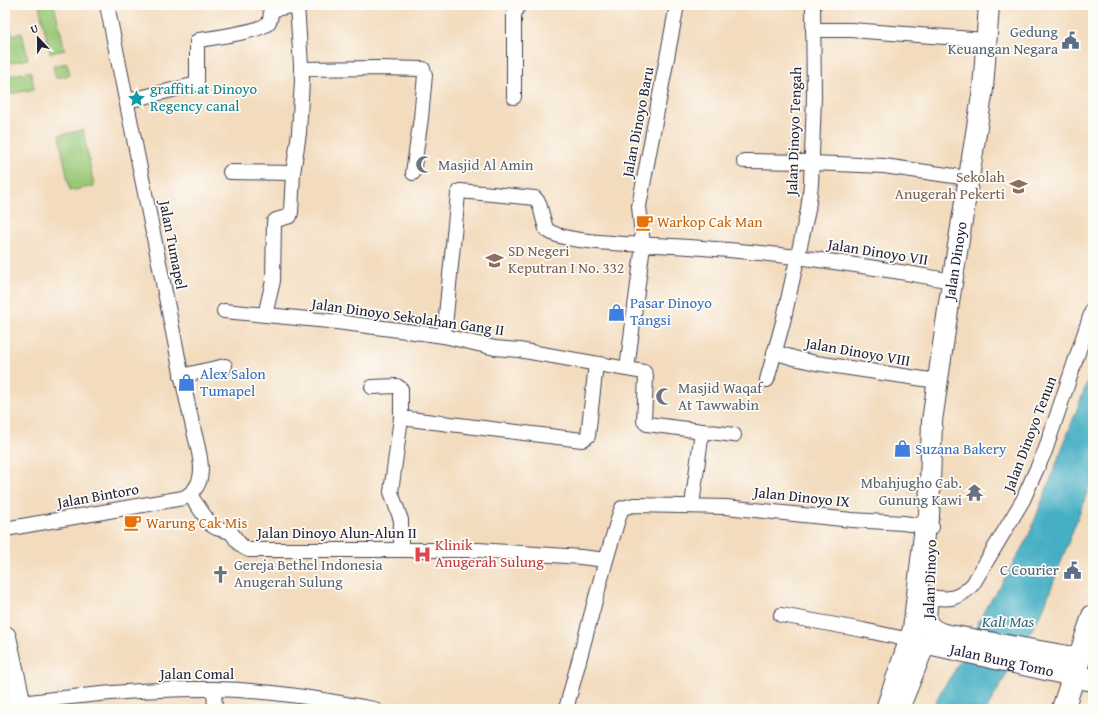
<svg xmlns="http://www.w3.org/2000/svg" width="1098" height="714" font-family="'Gentium Book Plus',serif">
<rect width="100%" height="100%" fill="#fdfcf7"/>
<filter id="ink" filterUnits="userSpaceOnUse"><feTurbulence type="fractalNoise" baseFrequency=".025" numOctaves="2"/><feDisplacementMap in="SourceGraphic" scale="8" xChannelSelector="R" yChannelSelector="G"/><feConvolveMatrix kernelMatrix="1 2 1 2 8 2 1 2 1" color-interpolation-filters="sRGB"/></filter>
<filter id="wash" filterUnits="userSpaceOnUse"><feTurbulence type="fractalNoise" baseFrequency=".012" numOctaves="4" result="noise"/><feDisplacementMap in="SourceGraphic" scale="16" xChannelSelector="R" yChannelSelector="G"/><feGaussianBlur stdDeviation="0.9" result="paint"/><feColorMatrix in="noise" values="0 0 0 0 0 0 0 0 0 0 0 0 0 0 0 0 0 1.4 0 .05"/><feComposite in="paint" operator="in"/></filter>
<g filter="url(#wash)">
<rect width="100%" height="100%" fill="#f3dbbd"/>
<g fill="#99c877" stroke="#5e7559">
<path d="M 5,5 L 12,35 L 22,33 L 28,59 L 5,64 Z"/>
<path d="M 39,5 L 54,5 L 65,50 L 50,53 Z"/>
<path d="M 67,63 L 70,75 L 56,78 L 53,66 Z"/>
<path d="M 31,71 L 34,89 L 5,95 L 5,77 Z"/>
<path d="M 83,130 L 94,186 L 70,191 L 59,135 Z"/>
</g>
<path fill="#44afc3" stroke="#33687f" d="M 1093,367 L 1093,477 L 1043,610 L 987,709 L 932,709 L 940,693 L 955,670 L 986,607 L 1001,585 L 1029,535 Z"/>
</g>
<g filter="url(#ink)">
<g fill="none" stroke-linecap="round" stroke-linejoin="round">
<defs>
<g id="minor">
<path d="M 271,10 L 296,5"/>
<path d="M 813,30 L 851,30 L 986,40"/>
<path d="M 301,69 L 378,68 L 423,69 L 425,75 L 421,118 L 413,173"/>
<path d="M 514,97 L 514,14 L 519,5"/>
<path d="M 127,101 L 197,84 L 197,42 L 199,40 C 211,38 262,31 268,23 C 272,18 271,11 270,5"/>
<path d="M 744,161 L 812,162"/>
<path d="M 812,163 L 884,166 L 968,178"/>
<path d="M 230,172 L 293,173"/>
<path d="M 224,311 L 329,321 L 422,333 L 444,336 L 495,348 L 519,350 L 644,372 L 646,376 L 644,421 L 647,424 L 734,435"/>
<path d="M 265,315 L 273,281 L 274,222 L 276,220 L 290,216 L 291,212 L 293,173 L 299,133 L 302,80 L 297,5"/>
<path d="M 444,336 L 458,194 L 460,191 L 535,198 L 539,203 L 546,229 C 559,241 607,243 626,244 C 735,247 844,261 952,281"/>
<path d="M 774,352 L 794,358 L 816,363 L 937,381"/>
<path d="M 627,369 L 643,245 L 639,206 L 677,5"/>
<path d="M 181,376 L 225,366"/>
<path d="M 767,380 L 783,322 L 808,210 L 811,184 L 814,96 L 813,5"/>
<path d="M 372,387 L 397,386 L 401,389 L 401,418 L 391,492 L 401,520 L 401,549"/>
<path d="M 401,418 L 582,440 L 588,436 L 596,364"/>
<path d="M 190,495 L 211,525 L 216,528 L 231,532 C 236,539 240,547 249,550 L 478,550 L 581,557 L 606,560"/>
<path d="M 692,505 L 702,431"/>
<path d="M 5,529 L 183,498 C 196,492 201,482 201,469 C 201,455 196,441 193,427 C 187,401 181,374 176,347 C 154,233 131,119 107,5"/>
<path d="M 928,597 C 949,600 958,600 973,584 L 1023,500 L 1034,475 L 1045,451 L 1093,308"/>
<path d="M 781,615 L 863,630 L 910,640"/>
<path d="M 214,689 L 215,709"/>
<path d="M 20,703 C 84,695 150,688 214,689 C 269,690 321,699 374,709"/>
<path d="M 566,709 L 606,560 L 619,516 L 622,508 L 634,505 L 726,507 L 852,520 L 903,523 L 932,527"/>
</g>
<g id="secondary">
<path d="M 928,597 C 926,617 922,627 944,634 L 1079,658"/>
<path id="s1" d="M 910,640 L 1073,676"/>
<path d="M 902,701 L 925,644"/>
<path id="s2" d="M 886,709 L 913,629 L 925,526 L 929,516 L 932,421 L 950,296 L 983,89 L 989,5"/>
</g>
<path id="primary" d="M 5,637 L 21,709"/>
<g id="trunk">
<path d="M 1073,676 L 1093,680"/>
<path d="M 1063,709 L 1093,616"/>
</g>
</defs>
<use href="#minor" stroke="#413e4e" stroke-width="16"/>
<use href="#secondary" stroke="#413e4e" stroke-width="22"/>
<use href="#primary" stroke="#413e4e" stroke-width="24"/>
<use href="#trunk" stroke="#413e4e" stroke-width="24"/>
<use href="#minor" stroke="#fff" stroke-width="14"/>
<use href="#secondary" stroke="#fff" stroke-width="20"/>
<use href="#primary" stroke="#fff" stroke-width="22"/>
<use href="#trunk" stroke="#fff" stroke-width="22"/>
</g>
</g>
<defs>
<symbol id="civic-bare" viewBox="-9 -9 18 18"><path d="M-.6-6.5H3V-4.5H.6V-3L4-1V1h2V6H-6V1h2V-1L-.6-3ZM-1.2 2.5V6h2.4V2.5Z" fill="#5c6f8a" stroke="#fdfcf7" stroke-width="2.5" paint-order="stroke"/></symbol>
<symbol id="sight-bare" viewBox="-9 -9 18 18"><path d="M0-6L1.8-2.2L6-1.7L2.9 1.2L3.7 5.4L0 3.3L-3.7 5.4L-2.9 1.2L-6-1.7L-1.8-2.2Z" fill="#0f9aa8" stroke="#fdfcf7" stroke-width="2.5" paint-order="stroke"/></symbol>
<symbol id="mosque-bare" viewBox="-9 -9 18 18"><path d="M3.5-4.9A6 6 0 1 0 3.5 4.9A5 5 0 1 1 3.5-4.9Z" fill="#6b7280" stroke="#fdfcf7" stroke-width="2.5" paint-order="stroke"/></symbol>
<symbol id="school-bare" viewBox="-9 -9 18 18"><path d="M0-5L7-2L0 1L-7-2ZM-4 1L0 2.5L4 1V4Q0 6-4 4Z" fill="#8d6e63" stroke="#fdfcf7" stroke-width="2.5" paint-order="stroke"/></symbol>
<symbol id="cafe-bare" viewBox="-9 -9 18 18"><path d="M-5.5-4.5H6V0H3Q3 3.5 0 3.5H-2.5Q-5.5 3.5-5.5 0ZM3-3.2v2h1.7v-2ZM-6 4.5H4V6H-6Z" fill="#e8710a" stroke="#fdfcf7" stroke-width="2.5" paint-order="stroke"/></symbol>
<symbol id="shop-bare" viewBox="-9 -9 18 18"><path d="M-5-2.5h2.3a2.7 3.5 0 0 1 5.4 0H5L5.5 6h-11ZM-1.5-2.5h3a1.5 2.3 0 0 0-3 0Z" fill="#3f7fe0" stroke="#fdfcf7" stroke-width="2.5" paint-order="stroke"/></symbol>
<symbol id="temple-bare" viewBox="-9 -9 18 18"><path d="M0-6L5-2H3V0L6.5 2.5H4V6H1.5V3h-3V6H-4V2.5H-6.5L-3 0V-2H-5Z" fill="#6b7280" stroke="#fdfcf7" stroke-width="2.5" paint-order="stroke"/></symbol>
<symbol id="hospital-bare" viewBox="-9 -9 18 18"><path d="M-5-5h3v3.5h4V-5h3V5h-3V1.5h-4V5h-3Z" fill="#e0444e" stroke="#fdfcf7" stroke-width="2.5" paint-order="stroke"/></symbol>
<symbol id="church-bare" viewBox="-9 -9 18 18"><path d="M-1.2-6h2.4v3.5h3.3v2.4h-3.3V6h-2.4V-.1h-3.3v-2.4h3.3Z" fill="#6b7280" stroke="#fdfcf7" stroke-width="2.5" paint-order="stroke"/></symbol>
</defs>
<g fill-rule="evenodd">
<use href="#civic-bare" x="1058" y="28" width="25" height="25"/>
<use href="#sight-bare" x="124" y="86" width="25" height="25"/>
<use href="#mosque-bare" x="412" y="152" width="25" height="25"/>
<use href="#school-bare" x="1006" y="174" width="25" height="25"/>
<use href="#cafe-bare" x="632" y="210" width="25" height="25"/>
<use href="#school-bare" x="482" y="248" width="25" height="25"/>
<use href="#shop-bare" x="604" y="300" width="25" height="25"/>
<use href="#shop-bare" x="174" y="370" width="25" height="25"/>
<use href="#mosque-bare" x="652" y="384" width="25" height="25"/>
<use href="#shop-bare" x="890" y="436" width="25" height="25"/>
<use href="#temple-bare" x="962" y="480" width="25" height="25"/>
<use href="#cafe-bare" x="120" y="510" width="25" height="25"/>
<use href="#hospital-bare" x="410" y="542" width="25" height="25"/>
<use href="#civic-bare" x="1060" y="558" width="25" height="25"/>
<use href="#church-bare" x="208" y="562" width="25" height="25"/>
</g>
<g text-anchor="middle" stroke-width="3.5" stroke-linejoin="round" paint-order="stroke">
<g font-size="15" fill="#4e5e75" stroke="#fdfcf7" text-anchor="end">
<text x="1058" y="37">Gedung<tspan x="1058" dy="17">Keuangan Negara</tspan></text>
<text x="1059" y="575">C Courier</text>
</g>
<g font-size="15" fill="#0d838f" stroke="#fdfcf7" text-anchor="start">
<text x="150" y="94">graffiti at Dinoyo<tspan x="150" dy="17">Regency canal</tspan></text>
</g>
<g font-size="15" fill="#22223b" stroke="#fdfcf7">
<text transform="translate(638 122) rotate(-79)" y="5">Jalan Dinoyo Baru</text>
<text transform="translate(794 131) rotate(-88)" y="5">Jalan Dinoyo Tengah</text>
<text transform="translate(173 245) rotate(79)" y="5">Jalan Tumapel</text>
<text transform="translate(878 252) rotate(9)" y="5">Jalan Dinoyo VII</text>
<text dy="5" stroke="none"><textPath href="#s2" startOffset="456">Jalan Dinoyo</textPath></text>
<text transform="translate(408 317) rotate(8)" y="5">Jalan Dinoyo Sekolahan Gang II</text>
<text transform="translate(858 352) rotate(10)" y="5">Jalan Dinoyo VIII</text>
<text transform="translate(1030 434) rotate(-69)" y="5">Jalan Dinoyo Tenun</text>
<text transform="translate(98 496) rotate(-10)" y="5">Jalan Bintoro</text>
<text transform="translate(802 497) rotate(6)" y="5">Jalan Dinoyo IX</text>
<text x="337" y="538">Jalan Dinoyo Alun-Alun II</text>
<text transform="translate(930 579) rotate(-88)" y="5">Jalan Dinoyo</text>
<text dy="5" stroke="none"><textPath href="#s1" startOffset="94">Jalan Bung Tomo</textPath></text>
<text x="197" y="679">Jalan Comal</text>
</g>
<g font-size="15" fill="#5b616d" stroke="#fdfcf7" text-anchor="start">
<text x="438" y="170">Masjid Al Amin</text>
<text x="678" y="393">Masjid Waqaf<tspan x="678" dy="17">At Tawwabin</tspan></text>
<text x="962" y="488" text-anchor="end">Mbahjugho Cab.<tspan x="962" dy="17">Gunung Kawi</tspan></text>
<text x="234" y="570">Gereja Bethel Indonesia<tspan x="234" dy="17">Anugerah Sulung</tspan></text>
</g>
<g font-size="15" fill="#785e54" stroke="#fdfcf7" text-anchor="end">
<text x="1005" y="182">Sekolah<tspan x="1005" dy="17">Anugerah Pekerti</tspan></text>
<text x="508" y="256" text-anchor="start">SD Negeri<tspan x="508" dy="17">Keputran I No. 332</tspan></text>
</g>
<g font-size="15" fill="#c56008" stroke="#fdfcf7" text-anchor="start">
<text x="657" y="227">Warkop Cak Man</text>
<text x="146" y="528">Warung Cak Mis</text>
</g>
<g font-size="15" fill="#366cbe" stroke="#fdfcf7" text-anchor="start">
<text x="630" y="308">Pasar Dinoyo<tspan x="630" dy="17">Tangsi</tspan></text>
<text x="200" y="379">Alex Salon<tspan x="200" dy="17">Tumapel</tspan></text>
<text x="915" y="454">Suzana Bakery</text>
</g>
<g font-size="15" fill="#be3a42" stroke="#fdfcf7" text-anchor="start">
<text x="435" y="550">Klinik<tspan x="435" dy="17">Anugerah Sulung</tspan></text>
</g>
<g font-size="16" font-style="italic" fill="#316178" stroke="#fdfcf7">
<text x="1008" y="627">Kali Mas</text>
</g>
</g>
<rect width="1098" height="714" fill="none" stroke="#fdfcf7" stroke-width="20"/>
<g transform="translate(38 38) rotate(338)" stroke="#fdfcf7" stroke-width="3" paint-order="stroke">
<path d="M0-3L7 15L0 10L-7 15Z" fill="#22223b"/>
<text y="-6" font-size="11" font-weight="bold" text-anchor="middle" fill="#22223b">U</text>
</g>
</svg>
